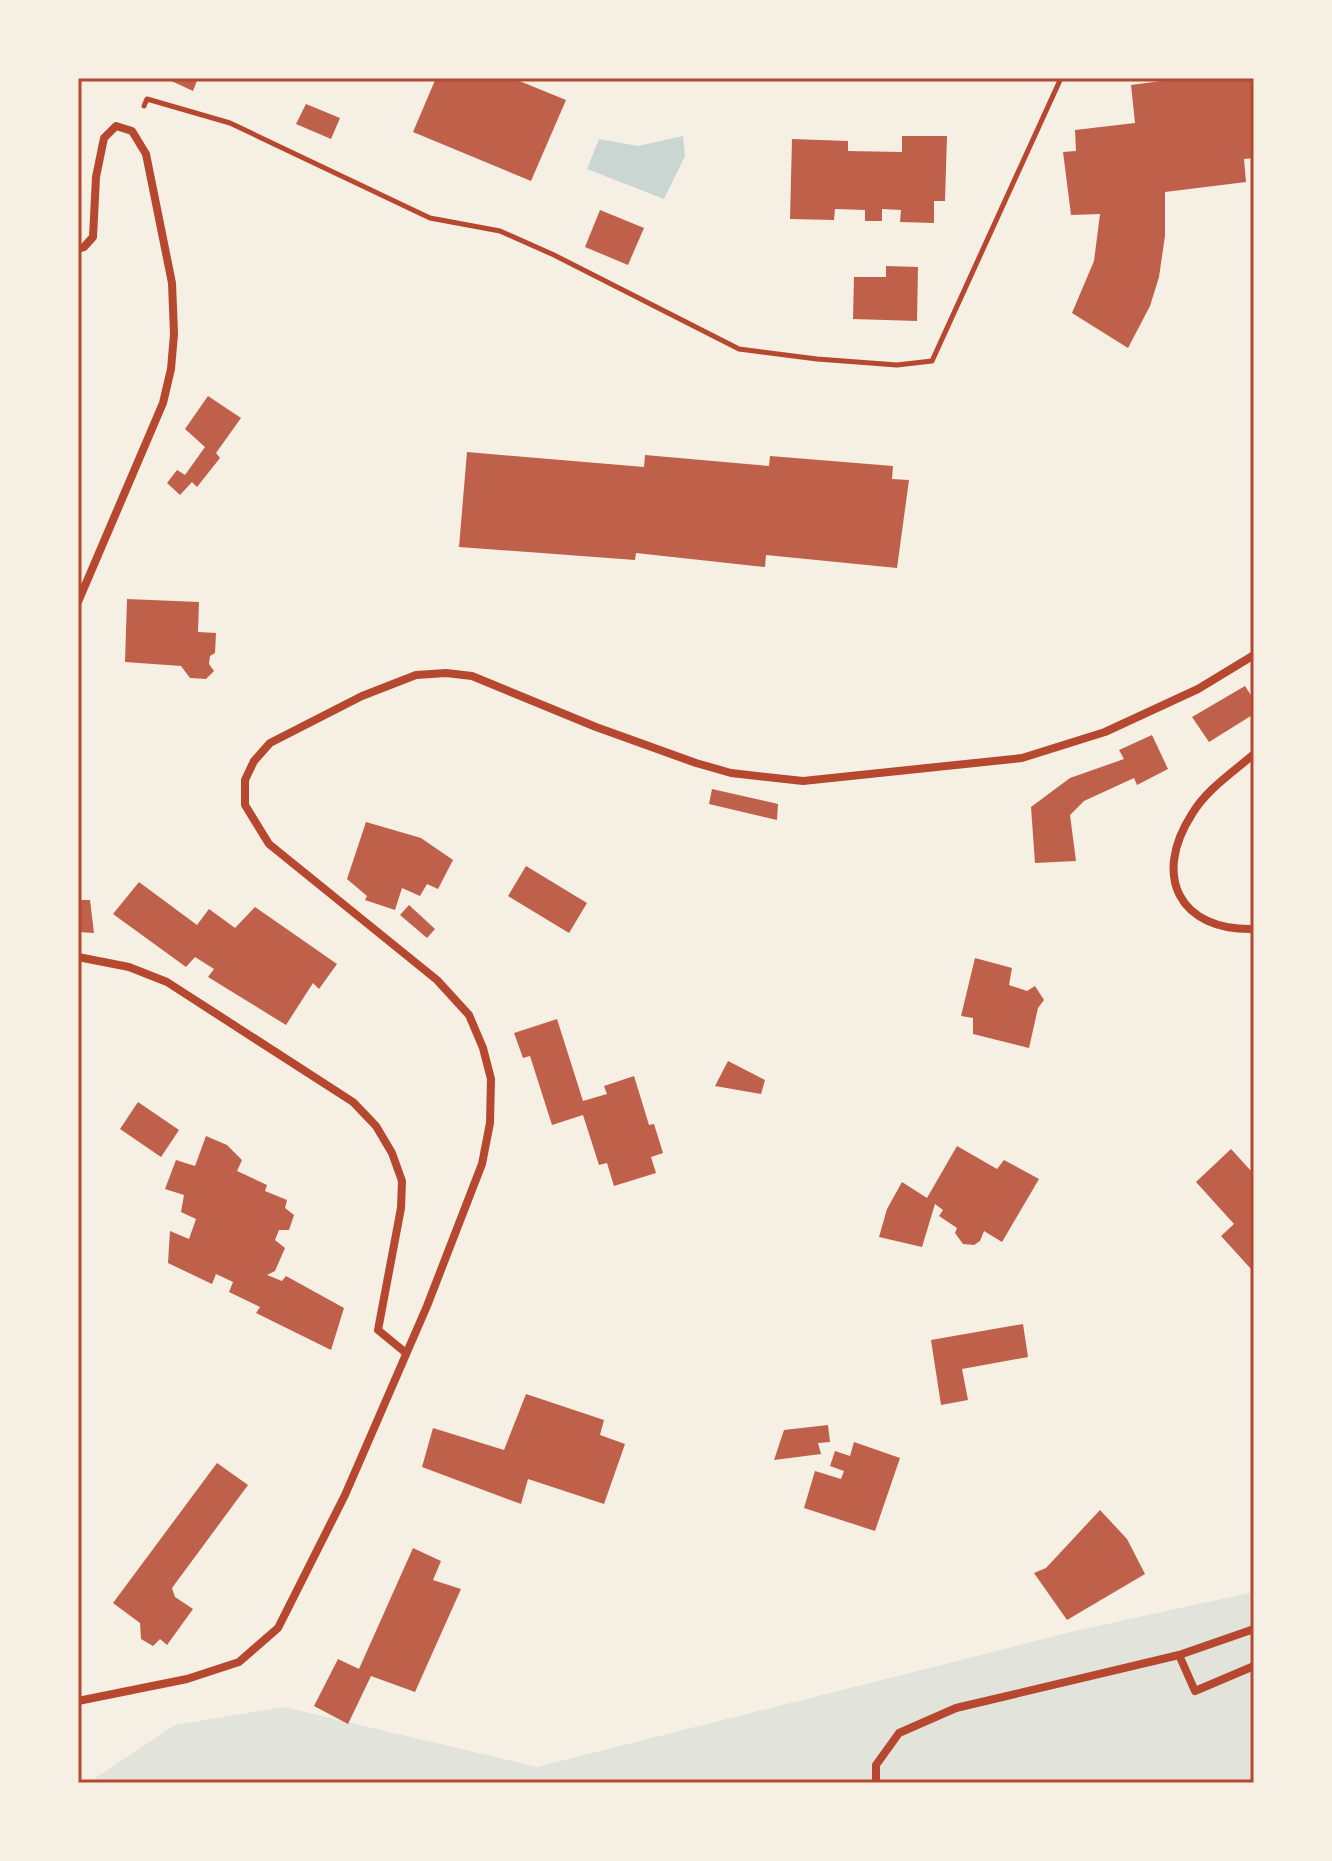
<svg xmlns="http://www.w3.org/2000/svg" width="1332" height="1861" font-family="'Noto Serif',serif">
<rect width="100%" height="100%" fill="#f6efe4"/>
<path fill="#e2e4dc" d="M 1254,1592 L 1254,1783 L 88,1783 L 175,1725 L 284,1707 L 537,1767 L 1079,1630 Z"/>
<path fill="#c9d6d2" d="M 683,136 L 685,156 L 664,199 L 587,169 L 599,139 L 638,146 Z"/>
<g fill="#bf614a">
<path d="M 165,78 L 198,78 L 193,91 Z"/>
<path d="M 436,78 L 512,78 L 566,100 L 531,181 L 413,132 Z"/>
<path d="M 1161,78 L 1254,78 L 1254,158 L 1244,159 L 1246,182 L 1165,192 L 1165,236 L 1159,277 L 1150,306 L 1128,348 L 1072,313 L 1094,261 L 1100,214 L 1071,215 L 1063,152 L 1076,151 L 1075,130 L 1135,123 L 1131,85 L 1161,81 Z"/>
<path d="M 306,104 L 340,118 L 331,139 L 296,124 Z"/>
<path d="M 902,136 L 947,136 L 945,201 L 934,201 L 934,223 L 900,222 L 901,210 L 882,209 L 882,221 L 865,221 L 865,210 L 835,209 L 834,220 L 790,219 L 792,139 L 848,141 L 848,151 L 902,152 Z"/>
<path d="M 600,210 L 644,228 L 628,265 L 585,247 Z"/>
<path d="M 886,266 L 918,267 L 917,321 L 853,319 L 854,277 L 886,277 Z"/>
<path d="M 208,396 L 241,418 L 216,453 L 220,458 L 197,487 L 192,482 L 180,495 L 167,483 L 177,470 L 185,475 L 205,447 L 185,429 Z"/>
<path d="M 467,452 L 644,467 L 645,455 L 769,466 L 770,456 L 893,466 L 892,479 L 909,480 L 897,568 L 766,555 L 765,567 L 636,553 L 635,560 L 459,547 Z"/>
<path d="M 127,599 L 199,602 L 198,632 L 216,633 L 215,653 L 210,656 L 209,664 L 214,671 L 206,679 L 190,678 L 181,666 L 125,662 Z"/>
<path d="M 1245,686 L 1254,700 L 1254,714 L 1209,742 L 1192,717 Z"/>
<path d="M 1152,735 L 1168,769 L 1137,785 L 1134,778 L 1084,801 L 1070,815 L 1076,861 L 1035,863 L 1031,807 L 1070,778 L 1124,759 L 1119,750 Z"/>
<path d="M 712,789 L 778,804 L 777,820 L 709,804 Z"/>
<path d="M 366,822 L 421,838 L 453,860 L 438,889 L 427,884 L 420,896 L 402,888 L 395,910 L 365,900 L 367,896 L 347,879 Z"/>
<path d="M 526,866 L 587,903 L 569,933 L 508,896 Z"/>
<path d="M 139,882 L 197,925 L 209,909 L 235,928 L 255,907 L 337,964 L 319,989 L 313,983 L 286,1025 L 208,977 L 214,969 L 195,957 L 186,967 L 113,914 Z"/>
<path d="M 78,900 L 90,900 L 94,933 L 78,932 Z"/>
<path d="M 409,905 L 435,929 L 427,938 L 400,915 Z"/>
<path d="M 975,958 L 1012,968 L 1009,985 L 1027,991 L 1035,986 L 1044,1000 L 1038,1008 L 1029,1048 L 973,1034 L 973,1018 L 961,1016 Z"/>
<path d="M 557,1019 L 583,1101 L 607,1094 L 604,1086 L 634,1076 L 649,1125 L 654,1124 L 663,1153 L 651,1157 L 656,1173 L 614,1186 L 607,1163 L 599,1165 L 583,1115 L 552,1125 L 530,1056 L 523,1058 L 514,1033 Z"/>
<path d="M 728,1061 L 765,1080 L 761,1094 L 715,1086 Z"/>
<path d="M 138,1102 L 179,1130 L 161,1157 L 120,1129 Z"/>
<path d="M 206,1136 L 227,1145 L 242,1160 L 237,1171 L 267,1185 L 265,1191 L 287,1200 L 285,1208 L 294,1215 L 289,1230 L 279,1230 L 275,1240 L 285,1248 L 275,1271 L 267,1275 L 282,1281 L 286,1276 L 344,1308 L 331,1350 L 256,1313 L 260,1307 L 229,1292 L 233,1282 L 216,1274 L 212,1284 L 168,1263 L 170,1231 L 189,1239 L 196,1219 L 181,1212 L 184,1195 L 165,1189 L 176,1160 L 195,1166 Z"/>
<path d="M 957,1146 L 997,1169 L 1004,1160 L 1039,1179 L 1002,1242 L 984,1231 L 980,1241 L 974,1245 L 963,1244 L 955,1233 L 957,1228 L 939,1216 L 943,1210 L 935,1204 L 922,1247 L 879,1237 L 887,1209 L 902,1182 L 927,1198 Z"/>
<path d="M 1231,1149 L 1252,1172 L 1254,1170 L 1254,1266 L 1251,1269 L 1221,1236 L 1234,1224 L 1196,1182 Z"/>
<path d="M 1023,1324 L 1028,1357 L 962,1369 L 968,1400 L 941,1405 L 931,1340 Z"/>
<path d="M 526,1394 L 604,1420 L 600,1435 L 625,1444 L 604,1504 L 528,1479 L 521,1504 L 422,1467 L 433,1428 L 504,1450 Z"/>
<path d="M 828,1425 L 830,1442 L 818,1443 L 821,1454 L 774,1460 L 784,1430 Z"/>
<path d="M 854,1442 L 900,1458 L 875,1531 L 804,1508 L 815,1471 L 841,1479 L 844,1471 L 830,1466 L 835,1451 L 850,1456 Z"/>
<path d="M 217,1463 L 248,1485 L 172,1588 L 175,1597 L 193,1609 L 167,1645 L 160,1639 L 153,1646 L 141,1639 L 140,1623 L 113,1603 Z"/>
<path d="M 1100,1510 L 1127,1539 L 1145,1574 L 1067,1620 L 1034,1573 L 1046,1568 Z"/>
<path d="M 413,1548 L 441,1561 L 433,1580 L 461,1589 L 415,1692 L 371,1676 L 348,1724 L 314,1706 L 338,1659 L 359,1669 Z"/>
</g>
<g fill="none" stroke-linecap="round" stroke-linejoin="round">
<path stroke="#b5482f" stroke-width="5" d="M 144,106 L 147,99 L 230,123 L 430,218 L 500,231 L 554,255 L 739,349 L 817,359 L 897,365 L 932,361 L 1061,78"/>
<g stroke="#b5482f" stroke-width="8">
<path d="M 78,249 L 84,247 L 93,237 L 96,177 L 104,138 L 116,126 L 132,131 L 146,154 L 172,283 L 174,334 L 171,369 L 163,403 L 78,602"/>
<path d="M 1254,754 C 1233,772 1206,790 1192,814 C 1152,876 1179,931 1254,929"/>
<path d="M 78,957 L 129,967 L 167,982 L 353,1102 L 376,1126 L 392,1153 L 402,1181 L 401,1208 L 378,1330 L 406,1353"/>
<path d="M 1254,1629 L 1179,1655 L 1195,1691 L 1254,1666"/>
<path d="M 78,1701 L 187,1679 L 239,1662 L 278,1628 L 345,1495 L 427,1306 L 482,1164 L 490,1123 L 491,1079 L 483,1048 L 469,1015 L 437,980 L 269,844 L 245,805 L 245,780 L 254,761 L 270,743 L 362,696 L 416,675 L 446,673 L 472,676 L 596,727 L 696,763 L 731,773 L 803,781 L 1022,758 L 1105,732 L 1198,689 L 1254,655"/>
<path d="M 876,1783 L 876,1765 L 899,1733 L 956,1708 L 1179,1655"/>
</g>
</g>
<rect width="1332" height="1861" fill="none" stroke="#f6efe4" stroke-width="160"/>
<rect x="80" y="80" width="1172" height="1701" fill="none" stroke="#b5482f" stroke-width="3"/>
</svg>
